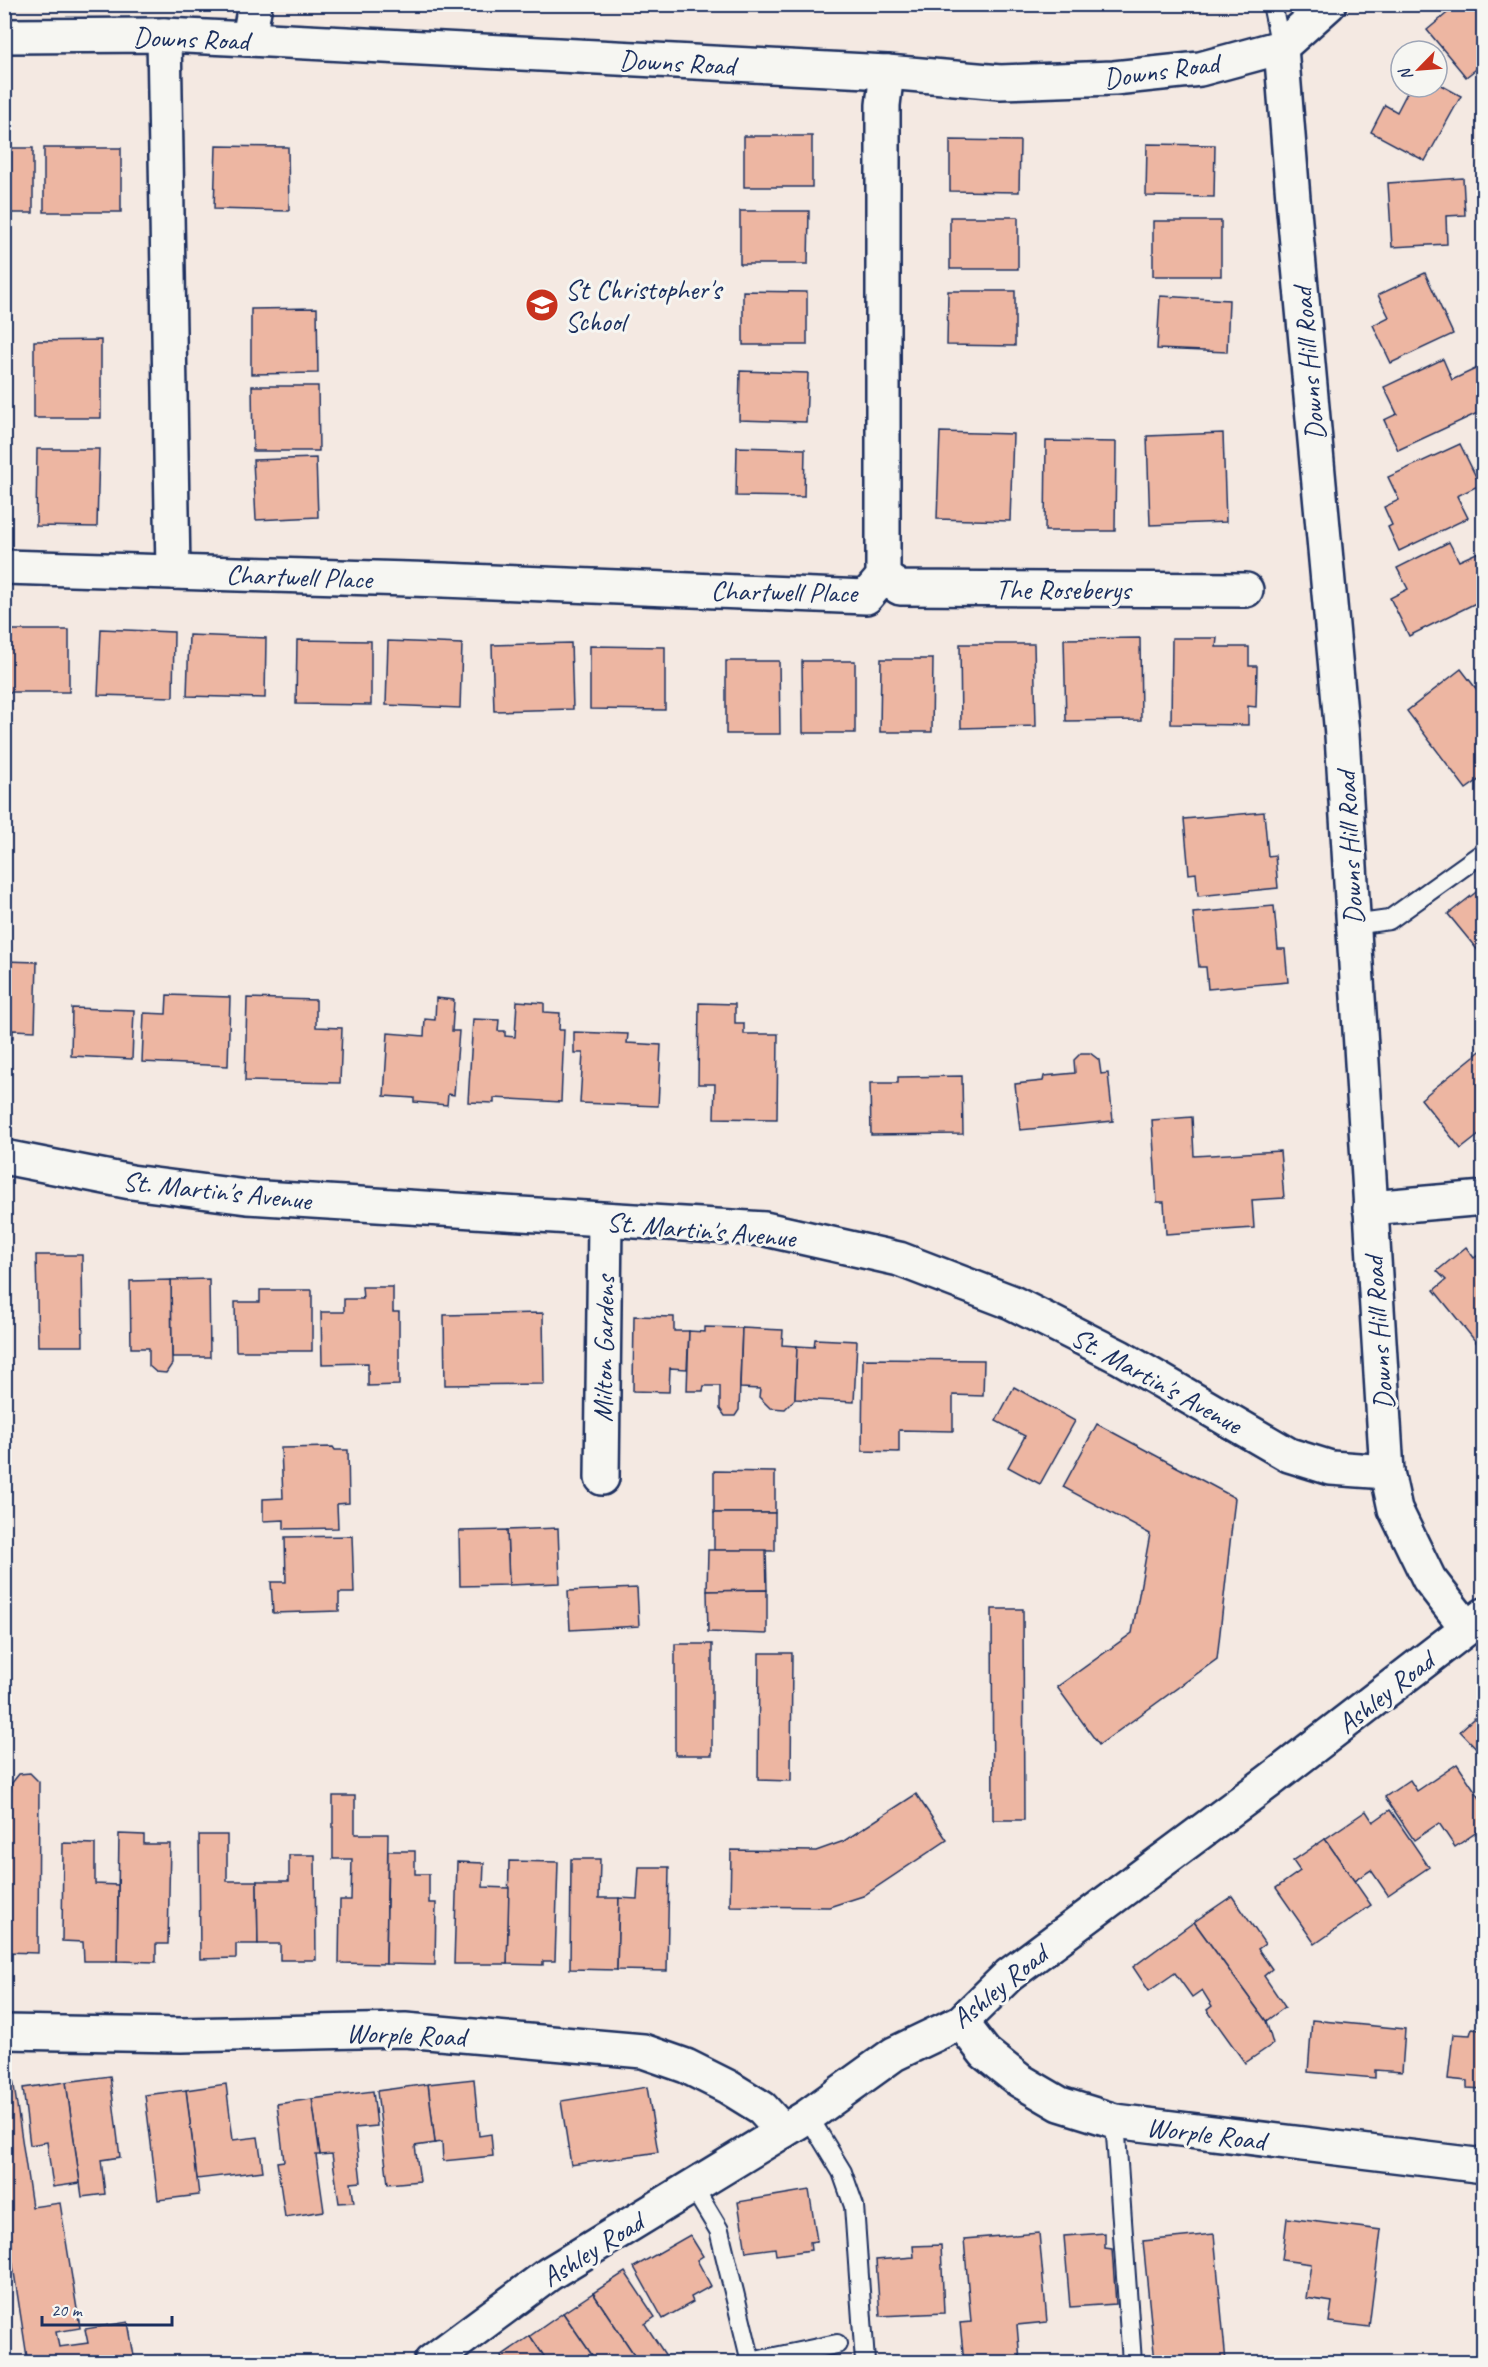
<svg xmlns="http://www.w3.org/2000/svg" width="1488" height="2367" font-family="Caveat,sans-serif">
<rect width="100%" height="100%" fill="#f4e9e2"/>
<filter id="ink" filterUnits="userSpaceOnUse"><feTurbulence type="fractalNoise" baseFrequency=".0167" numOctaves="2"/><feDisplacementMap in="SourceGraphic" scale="12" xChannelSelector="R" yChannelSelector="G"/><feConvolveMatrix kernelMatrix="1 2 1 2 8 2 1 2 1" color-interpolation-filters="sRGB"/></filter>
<g filter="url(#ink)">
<g fill="#edb6a2" stroke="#1b2f5e" stroke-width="1.5">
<path d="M 1458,4 L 1484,4 L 1484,63 L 1466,77 L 1427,30 Z"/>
<path d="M 1437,83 L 1461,96 L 1425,161 L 1371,132 L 1385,105 L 1397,112 L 1410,87 L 1437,87 Z"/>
<rect x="744" y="136" width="68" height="51"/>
<path d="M 950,140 L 1020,141 L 1019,192 L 950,191 Z"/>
<path d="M 1147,144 L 1215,145 L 1214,197 L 1146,196 Z"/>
<path d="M 216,146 L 288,147 L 289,211 L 214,209 Z"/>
<rect x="4" y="148" width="29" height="65"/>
<rect x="44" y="148" width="77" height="64"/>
<path d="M 1463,178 L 1465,215 L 1446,216 L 1447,244 L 1392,247 L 1388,183 Z"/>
<path d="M 740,211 L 809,211 L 808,264 L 740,264 Z"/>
<rect x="950" y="217" width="68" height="52"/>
<rect x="1153" y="221" width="68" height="55"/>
<path d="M 1425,273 L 1453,334 L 1391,363 L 1373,325 L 1389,317 L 1378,295 Z"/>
<path d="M 743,291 L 807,292 L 807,345 L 743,345 Z"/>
<path d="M 948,291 L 1015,291 L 1015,346 L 947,345 Z"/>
<path d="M 1160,296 L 1229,300 L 1227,352 L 1157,349 Z"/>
<path d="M 317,308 L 318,373 L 251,374 L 251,309 Z"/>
<path d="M 101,340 L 101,418 L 34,418 L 34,341 Z"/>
<path d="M 1443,359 L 1452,380 L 1484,365 L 1484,410 L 1398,450 L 1384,420 L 1397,414 L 1384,387 Z"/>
<path d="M 740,371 L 808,373 L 806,422 L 739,420 Z"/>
<path d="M 252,386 L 318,386 L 319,451 L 253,451 Z"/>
<path d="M 940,432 L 1013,434 L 1010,521 L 937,519 Z"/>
<path d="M 1223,433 L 1226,522 L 1150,525 L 1147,436 Z"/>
<path d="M 1046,441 L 1116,442 L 1115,531 L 1045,531 Z"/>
<path d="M 1460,444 L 1480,485 L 1457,496 L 1468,518 L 1399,551 L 1388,527 L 1392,525 L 1384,507 L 1399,500 L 1388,477 Z"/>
<path d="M 737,447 L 805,449 L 804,497 L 736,496 Z"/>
<path d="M 37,449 L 99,449 L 97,527 L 36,526 Z"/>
<path d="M 316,458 L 318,517 L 256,520 L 253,460 Z"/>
<path d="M 1449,542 L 1459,561 L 1481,551 L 1484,557 L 1484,599 L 1409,636 L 1390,598 L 1408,589 L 1397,568 Z"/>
<path d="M 101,629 L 174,632 L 173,697 L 98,695 Z"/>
<rect x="4" y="630" width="65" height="62"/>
<path d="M 189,635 L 266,638 L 265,698 L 187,696 Z"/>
<path d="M 1140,638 L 1141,720 L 1066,721 L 1064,639 Z"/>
<path d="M 1172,638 L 1217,638 L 1216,647 L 1249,647 L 1249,666 L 1257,666 L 1256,707 L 1248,706 L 1248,725 L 1171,724 Z"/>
<path d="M 297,640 L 371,641 L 371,705 L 296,704 Z"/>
<path d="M 388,641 L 462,644 L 460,708 L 386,705 Z"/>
<path d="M 571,643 L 573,709 L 494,711 L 492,645 Z"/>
<path d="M 960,644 L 1034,644 L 1036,726 L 961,728 Z"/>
<path d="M 590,646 L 665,647 L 665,710 L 590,709 Z"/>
<path d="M 881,659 L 933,659 L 932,732 L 880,732 Z"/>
<path d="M 726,661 L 779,661 L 780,734 L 726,734 Z"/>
<path d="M 802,661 L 855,661 L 855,733 L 803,733 Z"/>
<path d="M 1461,669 L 1484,699 L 1484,776 L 1466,789 L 1407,711 Z"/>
<path d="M 1264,812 L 1268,856 L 1275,855 L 1278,888 L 1198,896 L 1196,873 L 1189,874 L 1184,819 Z"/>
<path d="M 1484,886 L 1484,958 L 1448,914 Z"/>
<path d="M 1274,906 L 1278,949 L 1285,949 L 1288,982 L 1208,989 L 1206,967 L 1199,967 L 1193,913 Z"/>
<path d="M 4,961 L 37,962 L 35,1031 L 13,1030 L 13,1039 L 4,1039 Z"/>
<path d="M 167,995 L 230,997 L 228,1066 L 142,1062 L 144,1013 L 166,1014 Z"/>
<path d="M 247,998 L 316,1000 L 316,1027 L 342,1028 L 340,1083 L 245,1081 Z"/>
<path d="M 436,998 L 454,1000 L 452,1031 L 459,1031 L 454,1095 L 448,1094 L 447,1105 L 414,1102 L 414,1098 L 384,1096 L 388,1033 L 424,1036 L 425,1019 L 435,1020 Z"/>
<path d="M 517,1001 L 544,1003 L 544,1012 L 560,1013 L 559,1030 L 564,1030 L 561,1102 L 494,1098 L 494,1103 L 468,1102 L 473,1019 L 499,1020 L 498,1031 L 505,1031 L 505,1036 L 515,1037 Z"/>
<path d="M 699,1003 L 735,1004 L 735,1023 L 744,1023 L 744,1034 L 778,1034 L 777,1119 L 714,1118 L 715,1084 L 698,1084 Z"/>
<path d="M 72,1008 L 134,1010 L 132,1059 L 71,1056 Z"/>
<path d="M 574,1032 L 628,1034 L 627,1043 L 661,1045 L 658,1106 L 580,1103 L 583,1053 L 574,1053 Z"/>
<path d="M 1484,1048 L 1484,1131 L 1461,1149 L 1421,1099 Z"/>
<path d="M 1081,1053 L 1090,1053 L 1099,1060 L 1101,1074 L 1108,1073 L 1113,1121 L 1020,1130 L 1015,1084 L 1043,1081 L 1044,1076 L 1075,1073 L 1074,1060 Z"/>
<path d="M 962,1076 L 963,1134 L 871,1135 L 870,1083 L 898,1083 L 898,1077 Z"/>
<path d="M 1192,1117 L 1194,1156 L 1280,1151 L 1284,1198 L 1252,1200 L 1254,1228 L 1166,1234 L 1164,1202 L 1157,1202 L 1152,1120 Z"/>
<path d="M 1466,1247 L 1474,1258 L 1484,1251 L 1484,1352 L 1434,1290 L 1446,1280 L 1437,1271 Z"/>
<path d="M 36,1255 L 82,1255 L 83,1346 L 38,1346 Z"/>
<path d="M 209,1279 L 210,1357 L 172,1357 L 171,1280 Z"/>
<path d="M 171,1280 L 172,1364 L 166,1373 L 156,1372 L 149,1366 L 149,1348 L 131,1348 L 130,1281 Z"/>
<path d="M 362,1287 L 393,1287 L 393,1312 L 399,1312 L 399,1385 L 368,1386 L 368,1363 L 322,1364 L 321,1312 L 344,1312 L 344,1299 L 363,1299 Z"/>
<path d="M 260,1290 L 312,1290 L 312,1351 L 236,1351 L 235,1302 L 260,1302 Z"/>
<path d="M 543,1313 L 544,1384 L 445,1385 L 444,1315 Z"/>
<path d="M 634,1316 L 674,1317 L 674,1331 L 689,1331 L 687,1369 L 670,1368 L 669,1392 L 633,1391 Z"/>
<path d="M 705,1327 L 742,1328 L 739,1410 L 735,1416 L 725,1416 L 720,1409 L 720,1386 L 704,1386 L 703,1391 L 687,1391 L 689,1331 L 705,1332 Z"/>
<path d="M 742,1328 L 783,1330 L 782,1345 L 797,1346 L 795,1399 L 785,1409 L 770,1408 L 759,1397 L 760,1389 L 740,1388 Z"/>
<path d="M 815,1339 L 857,1341 L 854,1402 L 795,1399 L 797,1346 L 814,1347 Z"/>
<path d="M 863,1359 L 984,1360 L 983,1396 L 953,1395 L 953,1431 L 899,1430 L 899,1452 L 862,1451 Z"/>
<path d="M 1014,1387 L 1075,1421 L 1040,1484 L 1008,1467 L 1025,1436 L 996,1421 Z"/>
<path d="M 1097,1424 L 1235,1498 L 1217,1659 L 1099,1745 L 1057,1687 L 1132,1633 L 1150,1534 L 1063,1487 Z"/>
<path d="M 333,1447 L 335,1450 L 348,1450 L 349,1503 L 337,1504 L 338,1528 L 284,1529 L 284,1520 L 263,1521 L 263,1499 L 283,1498 L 281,1448 Z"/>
<path d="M 714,1471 L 775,1472 L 775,1513 L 714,1513 Z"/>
<path d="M 714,1513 L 775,1513 L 775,1551 L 714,1550 Z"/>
<path d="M 558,1528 L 560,1583 L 509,1585 L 507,1530 Z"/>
<path d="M 507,1530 L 509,1585 L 460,1586 L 459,1531 Z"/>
<path d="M 352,1536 L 354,1593 L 339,1593 L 339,1611 L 273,1613 L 271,1582 L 286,1582 L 285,1537 Z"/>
<path d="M 708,1550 L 766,1550 L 767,1590 L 707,1591 Z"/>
<path d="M 637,1588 L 639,1626 L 570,1630 L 568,1591 Z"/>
<path d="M 767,1590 L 767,1634 L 708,1632 L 707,1591 Z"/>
<path d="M 992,1609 L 1023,1609 L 1024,1820 L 993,1820 Z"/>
<rect x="675" y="1644" width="37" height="111"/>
<path d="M 759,1653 L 792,1653 L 791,1781 L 758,1780 Z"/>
<path d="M 1484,1709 L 1484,1755 L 1483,1755 L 1460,1731 Z"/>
<path d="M 1457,1764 L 1484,1804 L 1484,1827 L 1455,1847 L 1439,1823 L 1414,1840 L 1385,1797 L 1410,1780 L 1417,1791 Z"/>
<path d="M 30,1773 L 39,1782 L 38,1953 L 4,1952 L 4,1791 L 11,1791 L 11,1784 L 19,1774 Z"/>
<path d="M 916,1794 L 947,1840 L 863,1896 L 829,1907 L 730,1906 L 731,1850 L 816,1851 L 844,1841 Z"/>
<path d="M 333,1796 L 355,1796 L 355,1834 L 388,1834 L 386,1964 L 339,1963 L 340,1900 L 351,1900 L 352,1859 L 333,1859 Z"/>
<path d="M 1390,1810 L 1429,1867 L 1388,1895 L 1371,1870 L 1354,1881 L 1325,1839 L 1366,1811 L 1373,1822 Z"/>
<path d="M 119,1834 L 144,1835 L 144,1844 L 170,1844 L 168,1944 L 156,1944 L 156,1962 L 117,1961 Z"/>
<path d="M 199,1835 L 227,1835 L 227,1881 L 257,1881 L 258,1944 L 236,1944 L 236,1958 L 200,1959 Z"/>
<path d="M 1325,1839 L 1371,1905 L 1315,1944 L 1276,1888 L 1300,1871 L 1293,1861 Z"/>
<path d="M 63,1843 L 95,1844 L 95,1884 L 118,1885 L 117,1961 L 84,1961 L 83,1942 L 62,1941 Z"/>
<path d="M 388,1851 L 415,1851 L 415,1874 L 429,1874 L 429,1903 L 436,1903 L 435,1965 L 386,1964 Z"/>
<path d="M 289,1855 L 315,1855 L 316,1960 L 280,1960 L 280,1944 L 258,1944 L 257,1881 L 289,1881 Z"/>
<path d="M 571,1859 L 600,1859 L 599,1898 L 619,1898 L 617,1970 L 570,1969 Z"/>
<path d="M 509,1861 L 558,1862 L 555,1961 L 543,1961 L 543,1965 L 507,1964 Z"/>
<path d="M 457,1862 L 484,1863 L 483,1887 L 509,1888 L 507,1964 L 454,1964 Z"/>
<path d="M 639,1867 L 669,1867 L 667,1971 L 617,1970 L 619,1898 L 637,1899 Z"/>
<path d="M 1232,1896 L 1265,1944 L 1258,1949 L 1272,1969 L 1264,1976 L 1285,2007 L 1266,2021 L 1194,1922 Z"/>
<path d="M 1194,1922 L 1266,2021 L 1273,2044 L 1245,2063 L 1207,2010 L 1212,2006 L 1202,1990 L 1192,1997 L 1175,1973 L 1149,1991 L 1133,1967 Z"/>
<path d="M 1312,2020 L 1405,2029 L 1402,2072 L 1375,2070 L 1375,2078 L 1308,2072 Z"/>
<path d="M 1472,2028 L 1484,2030 L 1484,2089 L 1467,2088 L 1467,2081 L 1448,2079 L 1453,2034 L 1470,2035 Z"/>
<path d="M 110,2076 L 120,2157 L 101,2160 L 105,2194 L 82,2197 L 66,2082 Z"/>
<path d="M 13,2079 L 32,2207 L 60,2203 L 80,2328 L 56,2332 L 59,2347 L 88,2343 L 85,2329 L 128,2322 L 135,2362 L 4,2362 L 4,2360 L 27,2357 L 4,2207 L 4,2081 Z"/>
<path d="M 474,2079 L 479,2136 L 491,2134 L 493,2156 L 443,2161 L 442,2142 L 435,2143 L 428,2084 Z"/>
<path d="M 66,2082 L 80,2183 L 53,2187 L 47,2142 L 30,2145 L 23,2088 Z"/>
<path d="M 226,2084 L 233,2140 L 258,2137 L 263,2171 L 197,2179 L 186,2090 Z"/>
<path d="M 428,2084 L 435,2143 L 415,2146 L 420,2181 L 388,2184 L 377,2091 Z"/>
<path d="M 647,2087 L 658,2152 L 571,2165 L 561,2101 Z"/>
<path d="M 186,2090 L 199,2195 L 158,2200 L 145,2095 Z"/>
<path d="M 373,2091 L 377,2126 L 355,2128 L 361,2182 L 351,2183 L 354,2202 L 339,2203 L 332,2154 L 320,2155 L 312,2099 Z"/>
<path d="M 312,2099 L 320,2155 L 316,2155 L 324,2211 L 285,2217 L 277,2162 L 284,2161 L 277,2104 Z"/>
<path d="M 809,2190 L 817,2241 L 810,2242 L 811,2250 L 776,2255 L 775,2248 L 746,2252 L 738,2202 Z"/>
<path d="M 1287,2218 L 1381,2230 L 1369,2327 L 1329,2322 L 1332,2302 L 1306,2298 L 1311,2264 L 1282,2260 Z"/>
<path d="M 1039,2233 L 1047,2322 L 1017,2325 L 1020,2360 L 964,2362 L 960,2323 L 971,2322 L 964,2239 Z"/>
<path d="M 1105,2233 L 1105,2248 L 1112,2249 L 1116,2304 L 1070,2307 L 1064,2236 Z"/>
<path d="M 1214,2234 L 1226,2362 L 1155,2362 L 1143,2241 Z"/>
<path d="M 690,2235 L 703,2256 L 697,2260 L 711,2286 L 691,2297 L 693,2302 L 663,2319 L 634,2267 Z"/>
<path d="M 941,2245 L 944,2313 L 880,2316 L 876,2260 L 914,2257 L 913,2246 Z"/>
<path d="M 625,2272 L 655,2317 L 645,2324 L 668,2359 L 663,2362 L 639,2362 L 593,2293 Z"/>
<path d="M 593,2293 L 639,2362 L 602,2362 L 600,2359 L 596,2361 L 563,2313 Z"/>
<path d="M 563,2313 L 596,2361 L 597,2362 L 548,2362 L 530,2336 Z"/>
<path d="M 530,2336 L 548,2362 L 506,2362 L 501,2356 Z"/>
</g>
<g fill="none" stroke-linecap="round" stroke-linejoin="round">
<defs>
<g id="lane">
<path d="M 1272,4 L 1281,47"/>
<path d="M 1353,925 L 1389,920 L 1484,852"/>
<path d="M 808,2116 L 842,2172 L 854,2206 L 865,2362"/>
<path d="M 1115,2121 L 1132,2362"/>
<path d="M 692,2185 L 719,2230 L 751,2362 L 837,2344"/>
</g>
<g id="street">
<path d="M 164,35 L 173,572"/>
<path d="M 249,39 L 255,4"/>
<path d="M 1281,47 L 1294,211 L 1342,735 L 1387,1472 L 1395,1509 L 1429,1579 L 1467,1628"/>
<path d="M 4,567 L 443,580 L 866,597 L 883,577 L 883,105 L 887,72"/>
<path d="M 883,577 L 900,588 L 1246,590"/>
<path d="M 4,1157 L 131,1182 L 247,1197 L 765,1229 L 899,1259 L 1011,1302 L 1120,1357 L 1289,1455 L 1331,1468 L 1387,1472"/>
<path d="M 1370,1208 L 1484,1198"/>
<path d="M 602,1478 L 605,1220"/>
<path d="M 961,2022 L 985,2053 L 1019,2080 L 1060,2104 L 1115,2121 L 1484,2166"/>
<path d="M 4,2032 L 181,2035 L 405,2030 L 643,2051 L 686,2066 L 728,2087 L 762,2108 L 783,2131"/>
</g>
<g id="secondary">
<path d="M 4,36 L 164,35 L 249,39 L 887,72 L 1000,82 L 1114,78 L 1200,69 L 1281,47 L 1329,4"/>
<path d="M 431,2362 L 549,2274 L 808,2116 L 894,2054 L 961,2022 L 1009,1975 L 1268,1782 L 1484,1615"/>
</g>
</defs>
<use href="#lane" stroke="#1b2f5e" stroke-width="22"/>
<use href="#street" stroke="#1b2f5e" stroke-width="38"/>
<use href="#secondary" stroke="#1b2f5e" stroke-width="38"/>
<use href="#lane" stroke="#f6f6f2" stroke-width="18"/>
<use href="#street" stroke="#f6f6f2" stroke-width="33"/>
<use href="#secondary" stroke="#f6f6f2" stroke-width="33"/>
</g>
</g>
<defs>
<symbol id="school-disc" viewBox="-11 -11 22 22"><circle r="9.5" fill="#c8321e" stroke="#f6f6f2"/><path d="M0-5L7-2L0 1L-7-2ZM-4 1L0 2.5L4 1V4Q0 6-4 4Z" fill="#fff"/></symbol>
</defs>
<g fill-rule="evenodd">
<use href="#school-disc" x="523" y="286" width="38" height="38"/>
</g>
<g text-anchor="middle" stroke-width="6" stroke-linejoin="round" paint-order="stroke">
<g font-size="28" fill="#1b2f5e" stroke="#f6f6f2">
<text transform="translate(191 38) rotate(2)" y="10">Downs Road</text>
<text transform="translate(677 62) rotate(3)" y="10">Downs Road</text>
<text transform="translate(1161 70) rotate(-8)" y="10">Downs Road</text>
<text transform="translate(1308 364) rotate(-95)" y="10">Downs Hill Road</text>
<text transform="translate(299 576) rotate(2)" y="10">Chartwell Place</text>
<text x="1063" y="599">The Roseberys</text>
<text transform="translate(784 591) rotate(1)" y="10">Chartwell Place</text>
<text transform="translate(1349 848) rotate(-93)" y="10">Downs Hill Road</text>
<text transform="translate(217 1190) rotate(6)" y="10">St. Martin's Avenue</text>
<text transform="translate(701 1229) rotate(5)" y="10">St. Martin's Avenue</text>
<text transform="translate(1378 1333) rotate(-94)" y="10">Downs Hill Road</text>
<text transform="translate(603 1349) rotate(-89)" y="10">Milton Gardens</text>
<text transform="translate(1157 1380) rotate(29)" y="10">St. Martin's Avenue</text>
<text transform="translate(1385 1692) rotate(-38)" y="10">Ashley Road</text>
<text transform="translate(999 1986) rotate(-39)" y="10">Ashley Road</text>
<text transform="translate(406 2034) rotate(2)" y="10">Worple Road</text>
<text transform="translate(1206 2133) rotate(7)" y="10">Worple Road</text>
<text transform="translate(592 2249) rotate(-32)" y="10">Ashley Road</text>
</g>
<g font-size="28" fill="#1b2f5e" stroke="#f6f6f2" text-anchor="start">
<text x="565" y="299">St Christopher's<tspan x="565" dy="32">School</tspan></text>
</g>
</g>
<rect width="1488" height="2367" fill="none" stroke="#f6f6f2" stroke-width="24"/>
<rect x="12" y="12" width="1464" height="2343" fill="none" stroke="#1b2f5e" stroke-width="2" filter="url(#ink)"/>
<g transform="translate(1419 69) rotate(245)"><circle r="28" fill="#f6f6f2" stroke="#9ea6b7" stroke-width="1.5"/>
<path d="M0-4.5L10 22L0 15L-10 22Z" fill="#c8321e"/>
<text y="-9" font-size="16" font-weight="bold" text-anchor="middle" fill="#1b2f5e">N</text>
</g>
<path d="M42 2316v9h130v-9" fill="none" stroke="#1b2f5e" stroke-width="3"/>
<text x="51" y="2316" font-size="18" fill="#1b2f5e" stroke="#f6f6f2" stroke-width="4.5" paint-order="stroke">20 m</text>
</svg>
